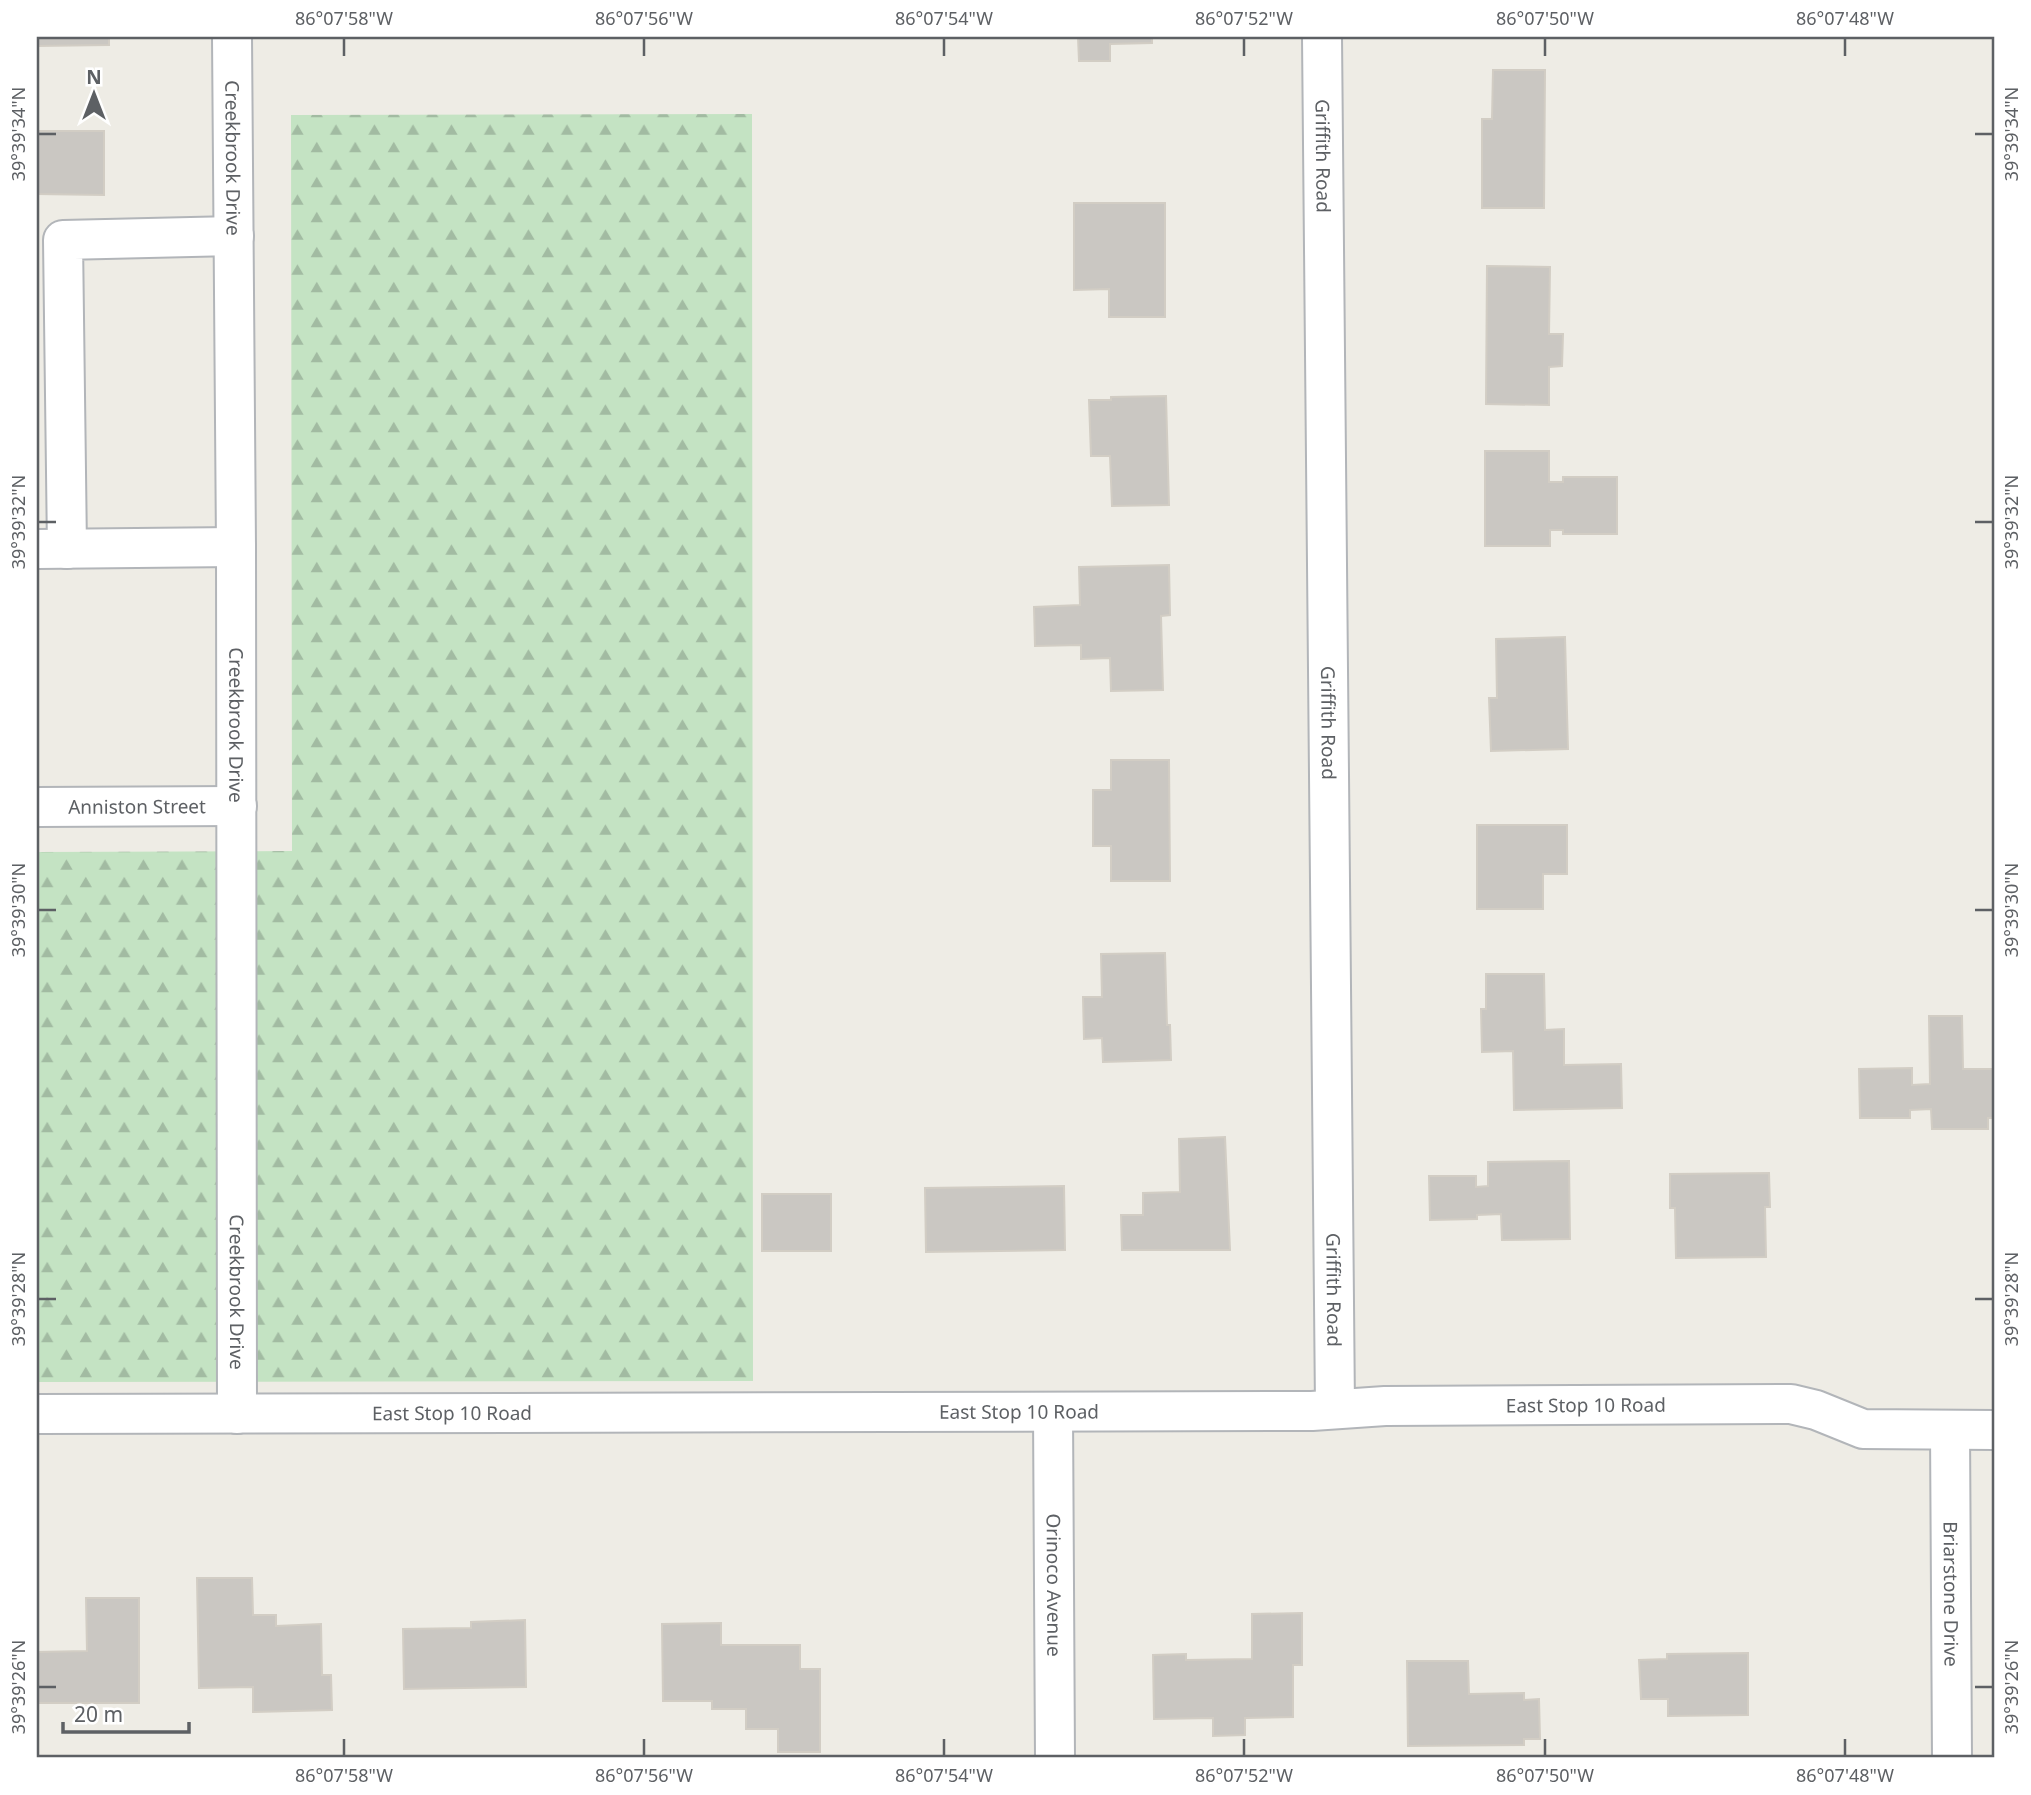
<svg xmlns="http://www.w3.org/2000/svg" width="2031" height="1795" font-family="'Noto Sans',sans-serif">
<defs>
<pattern id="forest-firs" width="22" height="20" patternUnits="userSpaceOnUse" patternTransform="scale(1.75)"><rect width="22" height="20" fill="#c4e3c3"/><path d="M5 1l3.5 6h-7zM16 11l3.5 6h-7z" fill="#a2bba2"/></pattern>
</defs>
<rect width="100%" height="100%" fill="#eeece5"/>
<path fill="url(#forest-firs)" d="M 752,114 L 753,1381 L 37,1382 L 37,852 L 292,851 L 291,115 Z"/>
<g fill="#cac7c2" stroke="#d2cdc4" stroke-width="2">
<path d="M 37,37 L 109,37 L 109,45 L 37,46 Z"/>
<path d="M 1078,37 L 1152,37 L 1152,43 L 1110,44 L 1110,61 L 1079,61 Z"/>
<path d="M 1493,70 L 1545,70 L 1544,208 L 1482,208 L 1482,119 L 1492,119 Z"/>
<path d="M 37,131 L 104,131 L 104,195 L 37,194 Z"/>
<path d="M 1074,203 L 1165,203 L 1165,317 L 1109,317 L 1109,289 L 1074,290 Z"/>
<path d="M 1487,266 L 1550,267 L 1549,334 L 1563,334 L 1562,366 L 1549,367 L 1549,405 L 1486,404 Z"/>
<path d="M 1166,396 L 1169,505 L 1112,506 L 1110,456 L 1091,456 L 1089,400 L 1111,400 L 1111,397 Z"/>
<path d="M 1485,451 L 1549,451 L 1549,482 L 1563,482 L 1563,477 L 1617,477 L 1617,534 L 1563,534 L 1563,530 L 1550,530 L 1550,546 L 1485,546 Z"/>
<path d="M 1169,565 L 1170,615 L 1161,616 L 1163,690 L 1111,691 L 1110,658 L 1081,659 L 1081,645 L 1035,646 L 1034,607 L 1080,605 L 1079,567 Z"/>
<path d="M 1565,637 L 1568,749 L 1491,751 L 1489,698 L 1497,698 L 1496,639 Z"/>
<path d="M 1111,760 L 1169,760 L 1170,881 L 1111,881 L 1111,846 L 1093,846 L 1093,790 L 1111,790 Z"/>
<path d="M 1477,825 L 1567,825 L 1567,874 L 1543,874 L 1543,909 L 1477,909 Z"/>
<path d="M 1165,953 L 1167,1025 L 1170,1025 L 1171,1060 L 1103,1062 L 1102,1038 L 1084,1039 L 1083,997 L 1102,997 L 1101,954 Z"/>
<path d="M 1486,974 L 1544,974 L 1545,1030 L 1564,1029 L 1564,1065 L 1621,1064 L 1622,1108 L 1514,1110 L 1513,1051 L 1482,1052 L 1481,1009 L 1486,1009 Z"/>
<path d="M 1929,1016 L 1962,1016 L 1963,1069 L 1994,1069 L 1994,1118 L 1988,1118 L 1988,1129 L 1932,1129 L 1931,1109 L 1910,1110 L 1910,1118 L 1860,1118 L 1859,1069 L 1912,1068 L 1912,1085 L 1930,1084 Z"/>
<path d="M 1225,1137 L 1230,1250 L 1122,1250 L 1121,1215 L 1143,1215 L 1143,1193 L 1180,1192 L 1179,1139 Z"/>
<path d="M 1569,1161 L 1570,1239 L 1502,1240 L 1501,1214 L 1477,1215 L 1477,1219 L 1430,1220 L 1429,1176 L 1476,1176 L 1476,1187 L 1488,1186 L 1488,1162 Z"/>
<path d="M 1769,1173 L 1770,1207 L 1765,1207 L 1766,1257 L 1676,1258 L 1675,1208 L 1670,1208 L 1670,1174 Z"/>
<path d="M 1064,1186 L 1065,1250 L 926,1252 L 925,1188 Z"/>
<rect x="762" y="1194" width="69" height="57"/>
<path d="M 197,1578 L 252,1578 L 253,1615 L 276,1615 L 276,1626 L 321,1624 L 322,1675 L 331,1675 L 332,1710 L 253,1712 L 253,1687 L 199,1688 Z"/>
<path d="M 86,1598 L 139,1598 L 139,1703 L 37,1703 L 37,1652 L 87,1651 Z"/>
<path d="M 1302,1613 L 1302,1665 L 1293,1665 L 1293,1717 L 1245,1718 L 1245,1735 L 1213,1736 L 1213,1718 L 1154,1719 L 1153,1655 L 1186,1654 L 1186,1660 L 1252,1659 L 1252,1614 Z"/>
<path d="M 525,1620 L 526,1687 L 404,1689 L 403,1629 L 471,1628 L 471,1622 Z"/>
<path d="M 721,1623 L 721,1645 L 800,1645 L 800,1669 L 820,1669 L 820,1752 L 778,1752 L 778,1729 L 746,1729 L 746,1709 L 712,1709 L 712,1701 L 663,1701 L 662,1624 Z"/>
<path d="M 1748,1653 L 1748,1715 L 1668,1716 L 1668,1699 L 1641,1699 L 1639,1660 L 1667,1659 L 1667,1654 Z"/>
<path d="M 1407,1661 L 1468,1661 L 1469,1694 L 1524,1693 L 1524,1700 L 1539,1699 L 1540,1739 L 1524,1739 L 1524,1745 L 1408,1746 Z"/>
</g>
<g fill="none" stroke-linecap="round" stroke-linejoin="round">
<defs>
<g id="minor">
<path id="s1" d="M 232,37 L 236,547 L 237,1414"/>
<path id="s2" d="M 1322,37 L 1335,1408"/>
<path d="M 37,549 L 236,547"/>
<path d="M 67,549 L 63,240 L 234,236"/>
<path id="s3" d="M 37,807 L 237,806"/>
<path id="s4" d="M 1053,1412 L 1055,1758"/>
<path id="s5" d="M 37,1414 L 1312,1411 L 1385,1406 L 1791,1404 L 1816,1410 L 1863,1429 L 1994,1430"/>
<path id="s6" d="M 1950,1430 L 1952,1758"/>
</g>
</defs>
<use href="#minor" stroke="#b2b5b9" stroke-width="42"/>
<use href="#minor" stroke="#fff" stroke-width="38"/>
</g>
<path fill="none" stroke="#5d6064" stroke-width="2.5" d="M 344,38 L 344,56M 644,38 L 644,56M 944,38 L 944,56M 1244,38 L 1244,56M 1545,38 L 1545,56M 1845,38 L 1845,56M 38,134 L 56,134M 1975,134 L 1993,134M 38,522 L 56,522M 1975,522 L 1993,522M 38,910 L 56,910M 1975,910 L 1993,910M 38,1299 L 56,1299M 1975,1299 L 1993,1299M 38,1687 L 56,1687M 1975,1687 L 1993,1687M 344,1739 L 344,1756M 644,1739 L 644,1756M 944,1739 L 944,1756M 1244,1739 L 1244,1756M 1545,1739 L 1545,1756M 1845,1739 L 1845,1756"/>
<g text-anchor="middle" stroke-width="5" stroke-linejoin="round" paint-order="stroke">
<g font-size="19" fill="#5d6064" stroke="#fff">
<text dy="7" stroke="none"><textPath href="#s2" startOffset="119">Griffith Road</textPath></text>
<text dy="7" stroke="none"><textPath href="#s1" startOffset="121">Creekbrook Drive</textPath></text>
<text dy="7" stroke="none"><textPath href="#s2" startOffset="686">Griffith Road</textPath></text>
<text dy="7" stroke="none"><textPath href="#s1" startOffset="688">Creekbrook Drive</textPath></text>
<text dy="7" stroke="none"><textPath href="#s3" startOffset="100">Anniston Street</textPath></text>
<text dy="7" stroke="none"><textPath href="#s2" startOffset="1253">Griffith Road</textPath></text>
<text dy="7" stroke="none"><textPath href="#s1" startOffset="1255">Creekbrook Drive</textPath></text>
<text dy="7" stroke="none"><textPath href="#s5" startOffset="1549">East Stop 10 Road</textPath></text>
<text dy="7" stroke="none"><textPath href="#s5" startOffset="982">East Stop 10 Road</textPath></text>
<text dy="7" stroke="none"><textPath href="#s5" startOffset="415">East Stop 10 Road</textPath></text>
<text dy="7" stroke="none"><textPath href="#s4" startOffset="173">Orinoco Avenue</textPath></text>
<text dy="7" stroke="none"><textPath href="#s6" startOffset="164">Briarstone Drive</textPath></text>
</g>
</g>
<rect width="2031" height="1795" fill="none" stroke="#ffffff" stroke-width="77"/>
<g transform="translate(94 94)" stroke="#ffffff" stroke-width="5" paint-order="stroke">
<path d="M0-5L12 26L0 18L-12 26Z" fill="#5d6064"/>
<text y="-10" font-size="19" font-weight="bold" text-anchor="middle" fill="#5d6064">N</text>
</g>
<path d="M63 1722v10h126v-10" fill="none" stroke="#5d6064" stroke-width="3.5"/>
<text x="74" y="1722" font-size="21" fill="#5d6064" stroke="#ffffff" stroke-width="5" paint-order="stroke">20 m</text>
<rect x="38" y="38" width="1955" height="1718" fill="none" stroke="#5d6064" stroke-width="2.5"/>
<g font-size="18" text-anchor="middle" fill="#5d6064">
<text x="344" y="25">86°07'58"W</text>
<text x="644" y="25">86°07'56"W</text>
<text x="944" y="25">86°07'54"W</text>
<text x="1244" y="25">86°07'52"W</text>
<text x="1545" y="25">86°07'50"W</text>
<text x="1845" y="25">86°07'48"W</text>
<text transform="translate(19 134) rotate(-90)" y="6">39°39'34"N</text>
<text transform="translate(2012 134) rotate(-90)" y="6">39°39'34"N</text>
<text transform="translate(19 522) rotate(-90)" y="6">39°39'32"N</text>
<text transform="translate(2012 522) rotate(-90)" y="6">39°39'32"N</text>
<text transform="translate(19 910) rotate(-90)" y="6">39°39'30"N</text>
<text transform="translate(2012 910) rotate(-90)" y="6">39°39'30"N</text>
<text transform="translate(19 1299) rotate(-90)" y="6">39°39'28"N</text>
<text transform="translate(2012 1299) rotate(-90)" y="6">39°39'28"N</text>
<text transform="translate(19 1687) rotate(-90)" y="6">39°39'26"N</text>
<text transform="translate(2012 1687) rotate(-90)" y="6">39°39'26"N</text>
<text x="344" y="1782">86°07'58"W</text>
<text x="644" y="1782">86°07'56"W</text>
<text x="944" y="1782">86°07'54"W</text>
<text x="1244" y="1782">86°07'52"W</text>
<text x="1545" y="1782">86°07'50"W</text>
<text x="1845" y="1782">86°07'48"W</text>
</g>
</svg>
